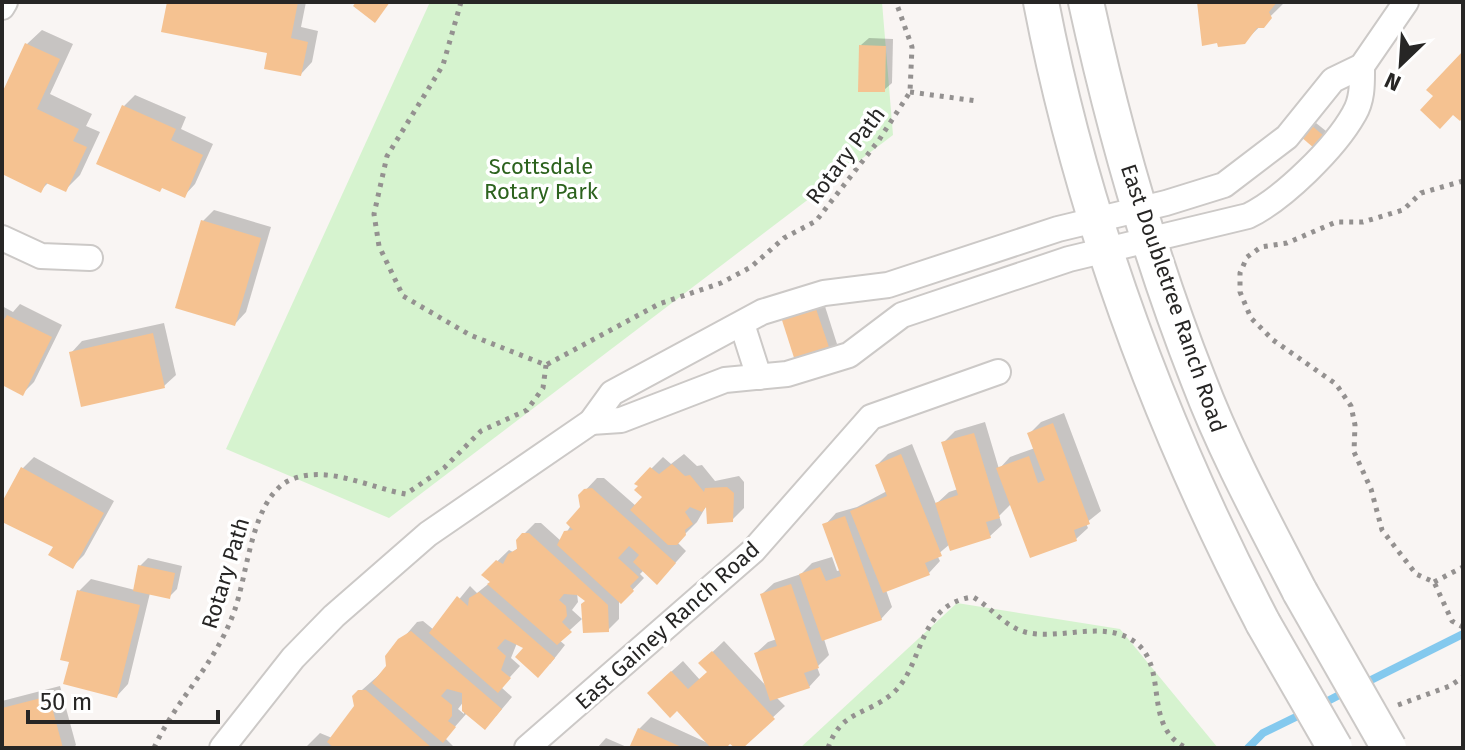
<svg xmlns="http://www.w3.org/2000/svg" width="1465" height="750" font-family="'Fira Sans',sans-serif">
<rect width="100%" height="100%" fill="#f9f5f3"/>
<g fill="#d6f3cf">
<path d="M 430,2 L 882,2 L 893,135 L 389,518 L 226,449 Z"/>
<path d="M 957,603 L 1120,629 L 1218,748 L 800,748 Z"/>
</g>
<g fill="#0003" fill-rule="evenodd">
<path d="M 169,2 L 306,2 L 301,27 L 318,31 L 312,62 L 301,74 L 269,51 Z"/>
<path d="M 1199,2 L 1285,2 L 1244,42 Z"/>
<path d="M 42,30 L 73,44 L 50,94 L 92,114 L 86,126 L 100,132 L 80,175 L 65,190 L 49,182 L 41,190 L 2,172 L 2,98 L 27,44 Z"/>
<path d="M 869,38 L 893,39 L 892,83 L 884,90 L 861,45 Z"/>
<path d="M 135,95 L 186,117 L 181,129 L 213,144 L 195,184 L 184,196 L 124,106 Z"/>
<path d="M 1316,123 L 1326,131 L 1314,146 L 1304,137 Z"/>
<path d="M 214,210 L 271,227 L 246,312 L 235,324 L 203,221 Z"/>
<path d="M 822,297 L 837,344 L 830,352 L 782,314 Z"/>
<path d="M 20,304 L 62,325 L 34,382 L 23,393 L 2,383 L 2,306 L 13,312 Z"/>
<path d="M 164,323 L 176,375 L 164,386 L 71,353 L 82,341 Z"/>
<path d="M 1064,413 L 1101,511 L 1086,523 L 1088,528 L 1076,539 L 1012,503 L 999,516 L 1002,525 L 990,536 L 950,544 L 937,555 L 940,561 L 929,573 L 886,590 L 892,607 L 881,619 L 824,639 L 829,655 L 817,667 L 820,675 L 809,687 L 776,697 L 785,706 L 740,748 L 731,741 L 723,748 L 714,748 L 710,744 L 708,748 L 631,748 L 639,729 L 651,717 L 710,744 L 661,681 L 683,661 L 700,680 L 709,671 L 701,663 L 724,641 L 768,688 L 756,653 L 768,642 L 777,639 L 762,594 L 774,583 L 801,574 L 812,563 L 832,557 L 837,571 L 841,570 L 825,525 L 836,513 L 857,507 L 887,491 L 877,465 L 888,454 L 912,444 L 936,504 L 949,492 L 958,489 L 943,443 L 955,431 L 985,422 L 999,469 L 1010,457 L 1035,448 L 1030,433 L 1041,422 Z"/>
<path d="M 684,454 L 697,466 L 702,465 L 715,481 L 739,476 L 744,482 L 744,508 L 732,520 L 708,503 L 697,522 L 677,542 L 686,551 L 668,571 L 644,570 L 640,574 L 644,578 L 621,602 L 619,599 L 619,619 L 608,630 L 588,601 L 577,593 L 578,602 L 572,610 L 582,619 L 559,640 L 565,645 L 550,664 L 517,643 L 511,658 L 520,666 L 501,687 L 512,697 L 496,716 L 467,713 L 445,738 L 455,748 L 305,748 L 320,733 L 332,738 L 356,706 L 354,697 L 388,667 L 387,657 L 417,622 L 423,621 L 434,630 L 470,586 L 477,593 L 492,581 L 484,574 L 509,550 L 513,552 L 519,547 L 523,535 L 535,523 L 541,523 L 561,541 L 582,508 L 580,496 L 597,478 L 604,478 L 636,506 L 645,497 L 637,483 L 663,457 L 671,464 ZM 464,701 L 464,714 L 458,709 Z"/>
<path d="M 34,457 L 114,501 L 84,555 L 73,566 L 56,546 L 2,519 L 2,506 L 23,468 Z"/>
<path d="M 148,558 L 182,566 L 177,589 L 169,597 L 150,593 L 128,684 L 117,696 L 71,660 L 79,591 L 91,579 L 135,590 L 140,566 Z"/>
<path d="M 60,686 L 76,745 L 73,748 L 2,748 L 2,701 Z"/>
<path d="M 606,738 L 629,748 L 597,748 Z"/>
</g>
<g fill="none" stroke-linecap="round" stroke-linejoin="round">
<g stroke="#84c9ee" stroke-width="8">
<path d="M 1363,684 L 1463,634"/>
<path d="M 1320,705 L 1347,691"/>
<path d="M 1248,748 L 1263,733 L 1304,713"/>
</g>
</g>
<g fill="#f5c291">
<path d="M 167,2 L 298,2 L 291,38 L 308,42 L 301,76 L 264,69 L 267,53 L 161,32 Z"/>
<path d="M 356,2 L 390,2 L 375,23 L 353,6 Z"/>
<path d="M 1197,2 L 1277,2 L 1269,12 L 1272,18 L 1264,28 L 1257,28 L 1245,44 L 1218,47 L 1217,43 L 1202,46 Z"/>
<path d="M 25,43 L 60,59 L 37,109 L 79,129 L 73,141 L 87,147 L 66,192 L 46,183 L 41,193 L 2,174 L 2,93 Z"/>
<path d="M 859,45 L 886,46 L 885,92 L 858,92 Z"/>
<path d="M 1463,51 L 1463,117 L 1460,121 L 1453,115 L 1440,129 L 1420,110 L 1433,96 L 1426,90 Z"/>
<path d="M 122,105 L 176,129 L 171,140 L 203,155 L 185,198 L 162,188 L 160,192 L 96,164 Z"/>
<path d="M 1311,125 L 1324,136 L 1314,148 L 1301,137 Z"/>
<path d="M 201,220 L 261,238 L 235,326 L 175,308 Z"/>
<path d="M 814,303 L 831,353 L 796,364 L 780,314 Z"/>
<path d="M 7,315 L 52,337 L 23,396 L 2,385 L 2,323 Z"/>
<path d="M 153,333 L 165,388 L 81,407 L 69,352 Z"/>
<path d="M 1053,423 L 1090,524 L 1074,530 L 1077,541 L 1030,558 L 996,468 L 1029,456 L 1038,483 L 1045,480 L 1027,433 Z"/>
<path d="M 974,433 L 1000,518 L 986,522 L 991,538 L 950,551 L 935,503 L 958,495 L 941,442 Z"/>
<path d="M 901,454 L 942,556 L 925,563 L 930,575 L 883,593 L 850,511 L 887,496 L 875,465 Z"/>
<path d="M 672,464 L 685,476 L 690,475 L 704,492 L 705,488 L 727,487 L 734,493 L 733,522 L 707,524 L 706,507 L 702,512 L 690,507 L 685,512 L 693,524 L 685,530 L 686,535 L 677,545 L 668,545 L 630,510 L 642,497 L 634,490 L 638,486 L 634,484 L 650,467 L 659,474 Z"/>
<path d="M 21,467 L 104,513 L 73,569 L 48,555 L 53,547 L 2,522 L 2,502 Z"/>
<path d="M 592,488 L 676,563 L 657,585 L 633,562 L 639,555 L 629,546 L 618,558 L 639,577 L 630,586 L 634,591 L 621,604 L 557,545 L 564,531 L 573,530 L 566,523 L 580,507 L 578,495 L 584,489 Z"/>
<path d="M 845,516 L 882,620 L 822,641 L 799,574 L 820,567 L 826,581 L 841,576 L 822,524 Z"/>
<path d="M 522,533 L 529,533 L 608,605 L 609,632 L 583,633 L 581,604 L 585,601 L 577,595 L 564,594 L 559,600 L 566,606 L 567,616 L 562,622 L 572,632 L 557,645 L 487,584 L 490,582 L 481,575 L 496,560 L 503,564 L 508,554 L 517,549 L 516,540 Z"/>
<path d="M 138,565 L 175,573 L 170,599 L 133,591 Z"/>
<path d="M 791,584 L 819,668 L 804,673 L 810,688 L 770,701 L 754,653 L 777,646 L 760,594 Z"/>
<path d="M 77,590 L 140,605 L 117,698 L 63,684 L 69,662 L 60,660 Z"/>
<path d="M 479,592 L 555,658 L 538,678 L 515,657 L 523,648 L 505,639 L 497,648 L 506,656 L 501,670 L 511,678 L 498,693 L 429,633 L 457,596 L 468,606 L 469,598 Z"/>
<path d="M 411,631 L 502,709 L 485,730 L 462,711 L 462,693 L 447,689 L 441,696 L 452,705 L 452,716 L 448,721 L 456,727 L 443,743 L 372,683 L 386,666 L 385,656 L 398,639 Z"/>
<path d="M 712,651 L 775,719 L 743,748 L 735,748 L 730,744 L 726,748 L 711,748 L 677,711 L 670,718 L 647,693 L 671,671 L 688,689 L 707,672 L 698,663 Z"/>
<path d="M 358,690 L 366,690 L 432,748 L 334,748 L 327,742 L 354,706 L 352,696 Z"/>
<path d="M 49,696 L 63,748 L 2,748 L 2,708 Z"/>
<path d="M 638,728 L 684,748 L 629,748 Z"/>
</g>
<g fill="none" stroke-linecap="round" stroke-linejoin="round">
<defs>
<g id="minor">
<path d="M 2,7 L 5,2"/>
<path d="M 2,238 L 41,256 L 90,258"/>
<path d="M 742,324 L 759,377"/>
<path d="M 591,422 L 621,420 L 725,380 L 787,374 L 849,355 L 902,315 L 1069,259 L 1248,216 C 1283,199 1335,148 1354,114 C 1363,99 1362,82 1362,66"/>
<path d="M 222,748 L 293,658 L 334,616 L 428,534 L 591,422 L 612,393 L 762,312 L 824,293 L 888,285 L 1058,229 L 1166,203 L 1224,185 L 1287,137 L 1333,80 L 1362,66 L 1406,2"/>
<path d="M 527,748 L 753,551 L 871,417 L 998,372"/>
</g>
<g id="secondary">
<path d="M 1041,2 C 1083,219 1161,427 1263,623"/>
<path d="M 1086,2 C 1114,130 1150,257 1198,379 C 1226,453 1264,522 1300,592"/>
</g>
</defs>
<use href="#minor" stroke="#ccc9c7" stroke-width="28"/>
<use href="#secondary" stroke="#ccc9c7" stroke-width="38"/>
<g stroke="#949190" stroke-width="5" stroke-dasharray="4 6" stroke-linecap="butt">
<path d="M 461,2 L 443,65 L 387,156 L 374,214 L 379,246 L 403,296 L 470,335 L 546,365 L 659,304 L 721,283 L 751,267 L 784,238 L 816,221 L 879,140 L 910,92 L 912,47 L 896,2"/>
<path d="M 910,92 L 977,101"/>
<path d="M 1463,181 L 1421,193 L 1403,210 L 1363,222 L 1336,222 L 1287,243 L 1261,247 L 1247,257 L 1240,273 L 1240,292 L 1251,318 L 1273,340 L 1336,384 L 1351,406 L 1355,425 L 1354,452 L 1371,489 L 1382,530 L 1416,574 L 1434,582 L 1452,621 L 1463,627"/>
<path d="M 1434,582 L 1463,567"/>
<path d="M 1398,705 L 1450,686 L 1463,677"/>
<path d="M 154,748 C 176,699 214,667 234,612 C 248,574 251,501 288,481 C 325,463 369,488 406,494 L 444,468 L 481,431 L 527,410 L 543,388 L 546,365"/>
<path d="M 828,748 C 841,710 866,716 893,693 C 924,666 917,604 973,597 C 991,607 1004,626 1025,632 C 1059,641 1104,619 1135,642 C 1170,668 1141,727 1187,748"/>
</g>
<use href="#minor" stroke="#fff" stroke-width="24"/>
<use href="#secondary" stroke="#fff" stroke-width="34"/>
<defs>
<g id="secondary-bridge">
<path d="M 1300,592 L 1389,748"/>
<path d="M 1263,623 L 1335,748"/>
</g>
</defs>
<use href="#secondary-bridge" stroke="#ccc9c7" stroke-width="38" stroke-linecap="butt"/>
<use href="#secondary-bridge" stroke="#fff" stroke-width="34"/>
</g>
<g text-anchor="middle" stroke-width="7" stroke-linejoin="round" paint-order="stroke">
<g font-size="22" fill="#272625" stroke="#fff">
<text transform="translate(845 155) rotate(-53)" y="8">Rotary Path</text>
<text transform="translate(1174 298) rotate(71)" y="8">East Doubletree Ranch Road</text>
<text transform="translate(225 573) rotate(-73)" y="8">Rotary Path</text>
<text transform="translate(667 625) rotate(-42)" y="8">East Gainey Ranch Road</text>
</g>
<g font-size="22" fill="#2c621d" stroke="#fff">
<text x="541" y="174">Scottsdale<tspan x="541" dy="25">Rotary Park</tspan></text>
</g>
</g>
<rect width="1465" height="750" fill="none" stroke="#272625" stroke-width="8"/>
<g transform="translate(1401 64) rotate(205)" stroke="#ffffff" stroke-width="6" paint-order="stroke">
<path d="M0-6L14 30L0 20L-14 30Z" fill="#272625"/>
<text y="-12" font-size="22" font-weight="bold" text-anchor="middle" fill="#272625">N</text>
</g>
<path d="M28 710v12h190v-12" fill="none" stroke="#272625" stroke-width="4"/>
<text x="40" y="710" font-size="24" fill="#272625" stroke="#ffffff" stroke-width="6" paint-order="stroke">50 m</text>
</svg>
